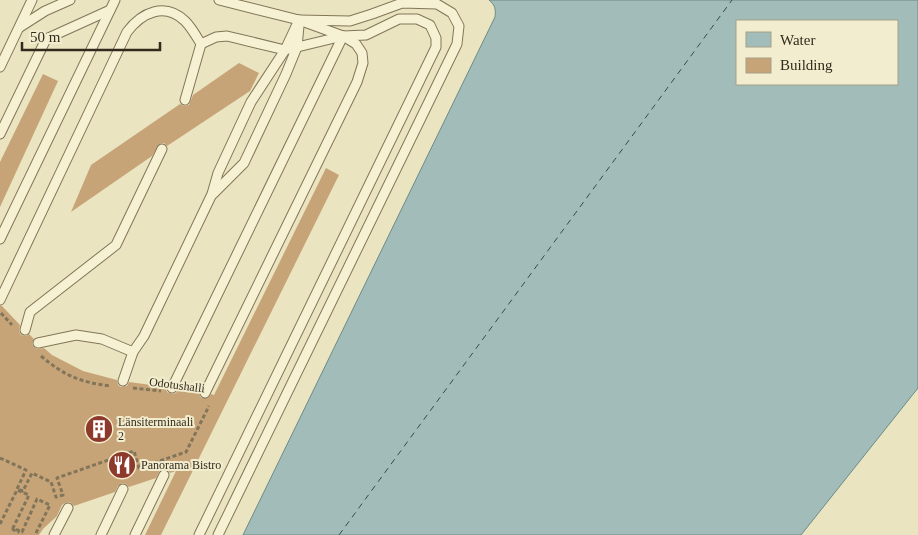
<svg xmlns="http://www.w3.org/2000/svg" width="918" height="535" font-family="Georgia,serif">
<rect width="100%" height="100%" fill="#ebe4c0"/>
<path fill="#a2bdb9" stroke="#6b8a87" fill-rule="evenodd" d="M 489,0 L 918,0 L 918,388 L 801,535 L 243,535 L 495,17 C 496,9 495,5 489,0 ZM 897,21 L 897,84 L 737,84 L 737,21 Z"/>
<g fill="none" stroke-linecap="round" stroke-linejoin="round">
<path stroke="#2d4f52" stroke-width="1" stroke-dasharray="6 5" stroke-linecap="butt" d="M 339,535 L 732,0"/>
</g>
<g fill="#c7a478">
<path d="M 239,63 L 259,73 L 250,91 L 167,146 L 164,143 L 159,144 L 152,156 L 71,212 L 91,165 L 180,104 L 184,106 L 189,105 L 193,95 Z"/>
<path d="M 43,74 L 58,81 L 0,207 L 0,162 Z"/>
<path d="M 326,168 L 339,175 L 161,535 L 145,535 L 176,471 L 170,473 L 167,470 L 164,469 L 160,470 L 156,478 L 129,487 L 126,484 L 122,483 L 118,486 L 115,492 L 74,506 L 70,502 L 65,503 L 62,505 L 57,516 L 43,529 L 39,535 L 0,535 L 0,306 L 2,306 L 20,325 L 19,331 L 21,335 L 26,336 L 29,334 L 34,339 L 32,344 L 34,347 L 37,349 L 44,348 L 52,355 L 83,371 L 117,380 L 118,385 L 121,387 L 127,386 L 129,382 L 166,387 L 167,392 L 172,394 L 176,393 L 178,389 L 199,392 L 200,396 L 202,398 L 208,398 L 211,394 L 214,395 Z"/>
</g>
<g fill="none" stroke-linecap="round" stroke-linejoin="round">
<defs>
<g id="service">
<path d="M 20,27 L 45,11 L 70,0"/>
<path d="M 0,67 L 32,0"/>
<path d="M 0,134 L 46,39 L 110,10"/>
<path d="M 213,194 L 244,163 L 286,74 L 297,47 L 299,26"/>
<path d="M 0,239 L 115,0"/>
<path d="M 0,300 L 127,32 C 142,12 165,2 185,21 C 192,28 196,36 201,44 L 185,100"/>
<path d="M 25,330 L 30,312 L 116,245 L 162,149"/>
<path d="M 38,343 L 76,335 L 102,339 L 133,352"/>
<path d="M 123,381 L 133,352 L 144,336 L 212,194 L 218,173 L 251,102 L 285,50 L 299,20"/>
<path d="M 172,388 L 343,36"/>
<path d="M 205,393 L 357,82 L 363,63 L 362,53 L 356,44 L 343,36 L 299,20 L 219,0"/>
<path d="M 54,535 L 68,508"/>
<path d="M 101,535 L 123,489"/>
<path d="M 135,535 L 164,475"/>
<path d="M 199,535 L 436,47 L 436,38 L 430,25 L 417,19 L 399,19 L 366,35 L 343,36 L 285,50 L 227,36 L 216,37 L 201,44"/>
<path d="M 218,535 L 457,44 L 459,26 L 452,13 L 437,4 L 402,3 L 372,14 L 350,21 L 299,20"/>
</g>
</defs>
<use href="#service" stroke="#827559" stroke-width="11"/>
<g stroke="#827559" stroke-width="3" stroke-dasharray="4 2.5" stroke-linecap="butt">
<path d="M 1,313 L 12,325"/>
<path d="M 41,356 C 65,376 79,382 111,386"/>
<path d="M 133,388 L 161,391"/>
<path d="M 0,458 L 26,470 L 17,489 L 23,491 L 32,473 L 51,482 L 56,497 L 63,495 L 57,478 L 134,451 L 139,468 L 186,452 L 209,406"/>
<path d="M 0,524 L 17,490 L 29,495 L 13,528 L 22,532 L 37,499 L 50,505 L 35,535"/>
<path d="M 12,529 L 18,532 L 19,530"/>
</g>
<use href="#service" stroke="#f6f1d2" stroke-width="9"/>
</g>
<defs>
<symbol id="building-disc" viewBox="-11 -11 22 22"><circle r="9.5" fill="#8d3a2d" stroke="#f3edcf"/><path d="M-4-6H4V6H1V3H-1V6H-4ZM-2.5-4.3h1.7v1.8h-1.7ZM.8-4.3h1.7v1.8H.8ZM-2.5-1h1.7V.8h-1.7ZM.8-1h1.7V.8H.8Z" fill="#fff"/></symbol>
<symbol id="restaurant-disc" viewBox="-11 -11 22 22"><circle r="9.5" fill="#8d3a2d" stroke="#f3edcf"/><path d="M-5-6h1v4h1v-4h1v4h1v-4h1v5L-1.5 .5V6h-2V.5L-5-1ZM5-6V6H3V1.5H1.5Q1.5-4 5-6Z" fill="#fff"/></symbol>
</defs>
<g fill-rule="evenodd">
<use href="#building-disc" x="83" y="413" width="32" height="32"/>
<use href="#restaurant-disc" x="106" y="449" width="32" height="32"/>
</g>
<g text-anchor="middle" stroke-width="4" stroke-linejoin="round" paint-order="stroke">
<g font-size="12" fill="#332a1d" stroke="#f3edcf">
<text transform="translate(177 385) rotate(7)" y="4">Odotushalli</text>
</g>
<g font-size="12" fill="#332a1d" stroke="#f3edcf" text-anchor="start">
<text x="118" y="426">Länsiterminaali<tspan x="118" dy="14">2</tspan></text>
<text x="141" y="469">Panorama Bistro</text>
</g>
</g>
<rect x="736" y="20" width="162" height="65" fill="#f3edcf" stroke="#a69f88"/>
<rect x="746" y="32" width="25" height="15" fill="#a2bdb9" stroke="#a69f88"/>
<text x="780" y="45" font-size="15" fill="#332a1d">Water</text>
<rect x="746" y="58" width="25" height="15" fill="#c7a478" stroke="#a69f88"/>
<text x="780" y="70" font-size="15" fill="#332a1d">Building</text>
<path d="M22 42v8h138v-8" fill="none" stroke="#332a1d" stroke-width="2.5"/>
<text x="30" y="42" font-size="15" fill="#332a1d" stroke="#f3edcf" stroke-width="4" paint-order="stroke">50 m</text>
</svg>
